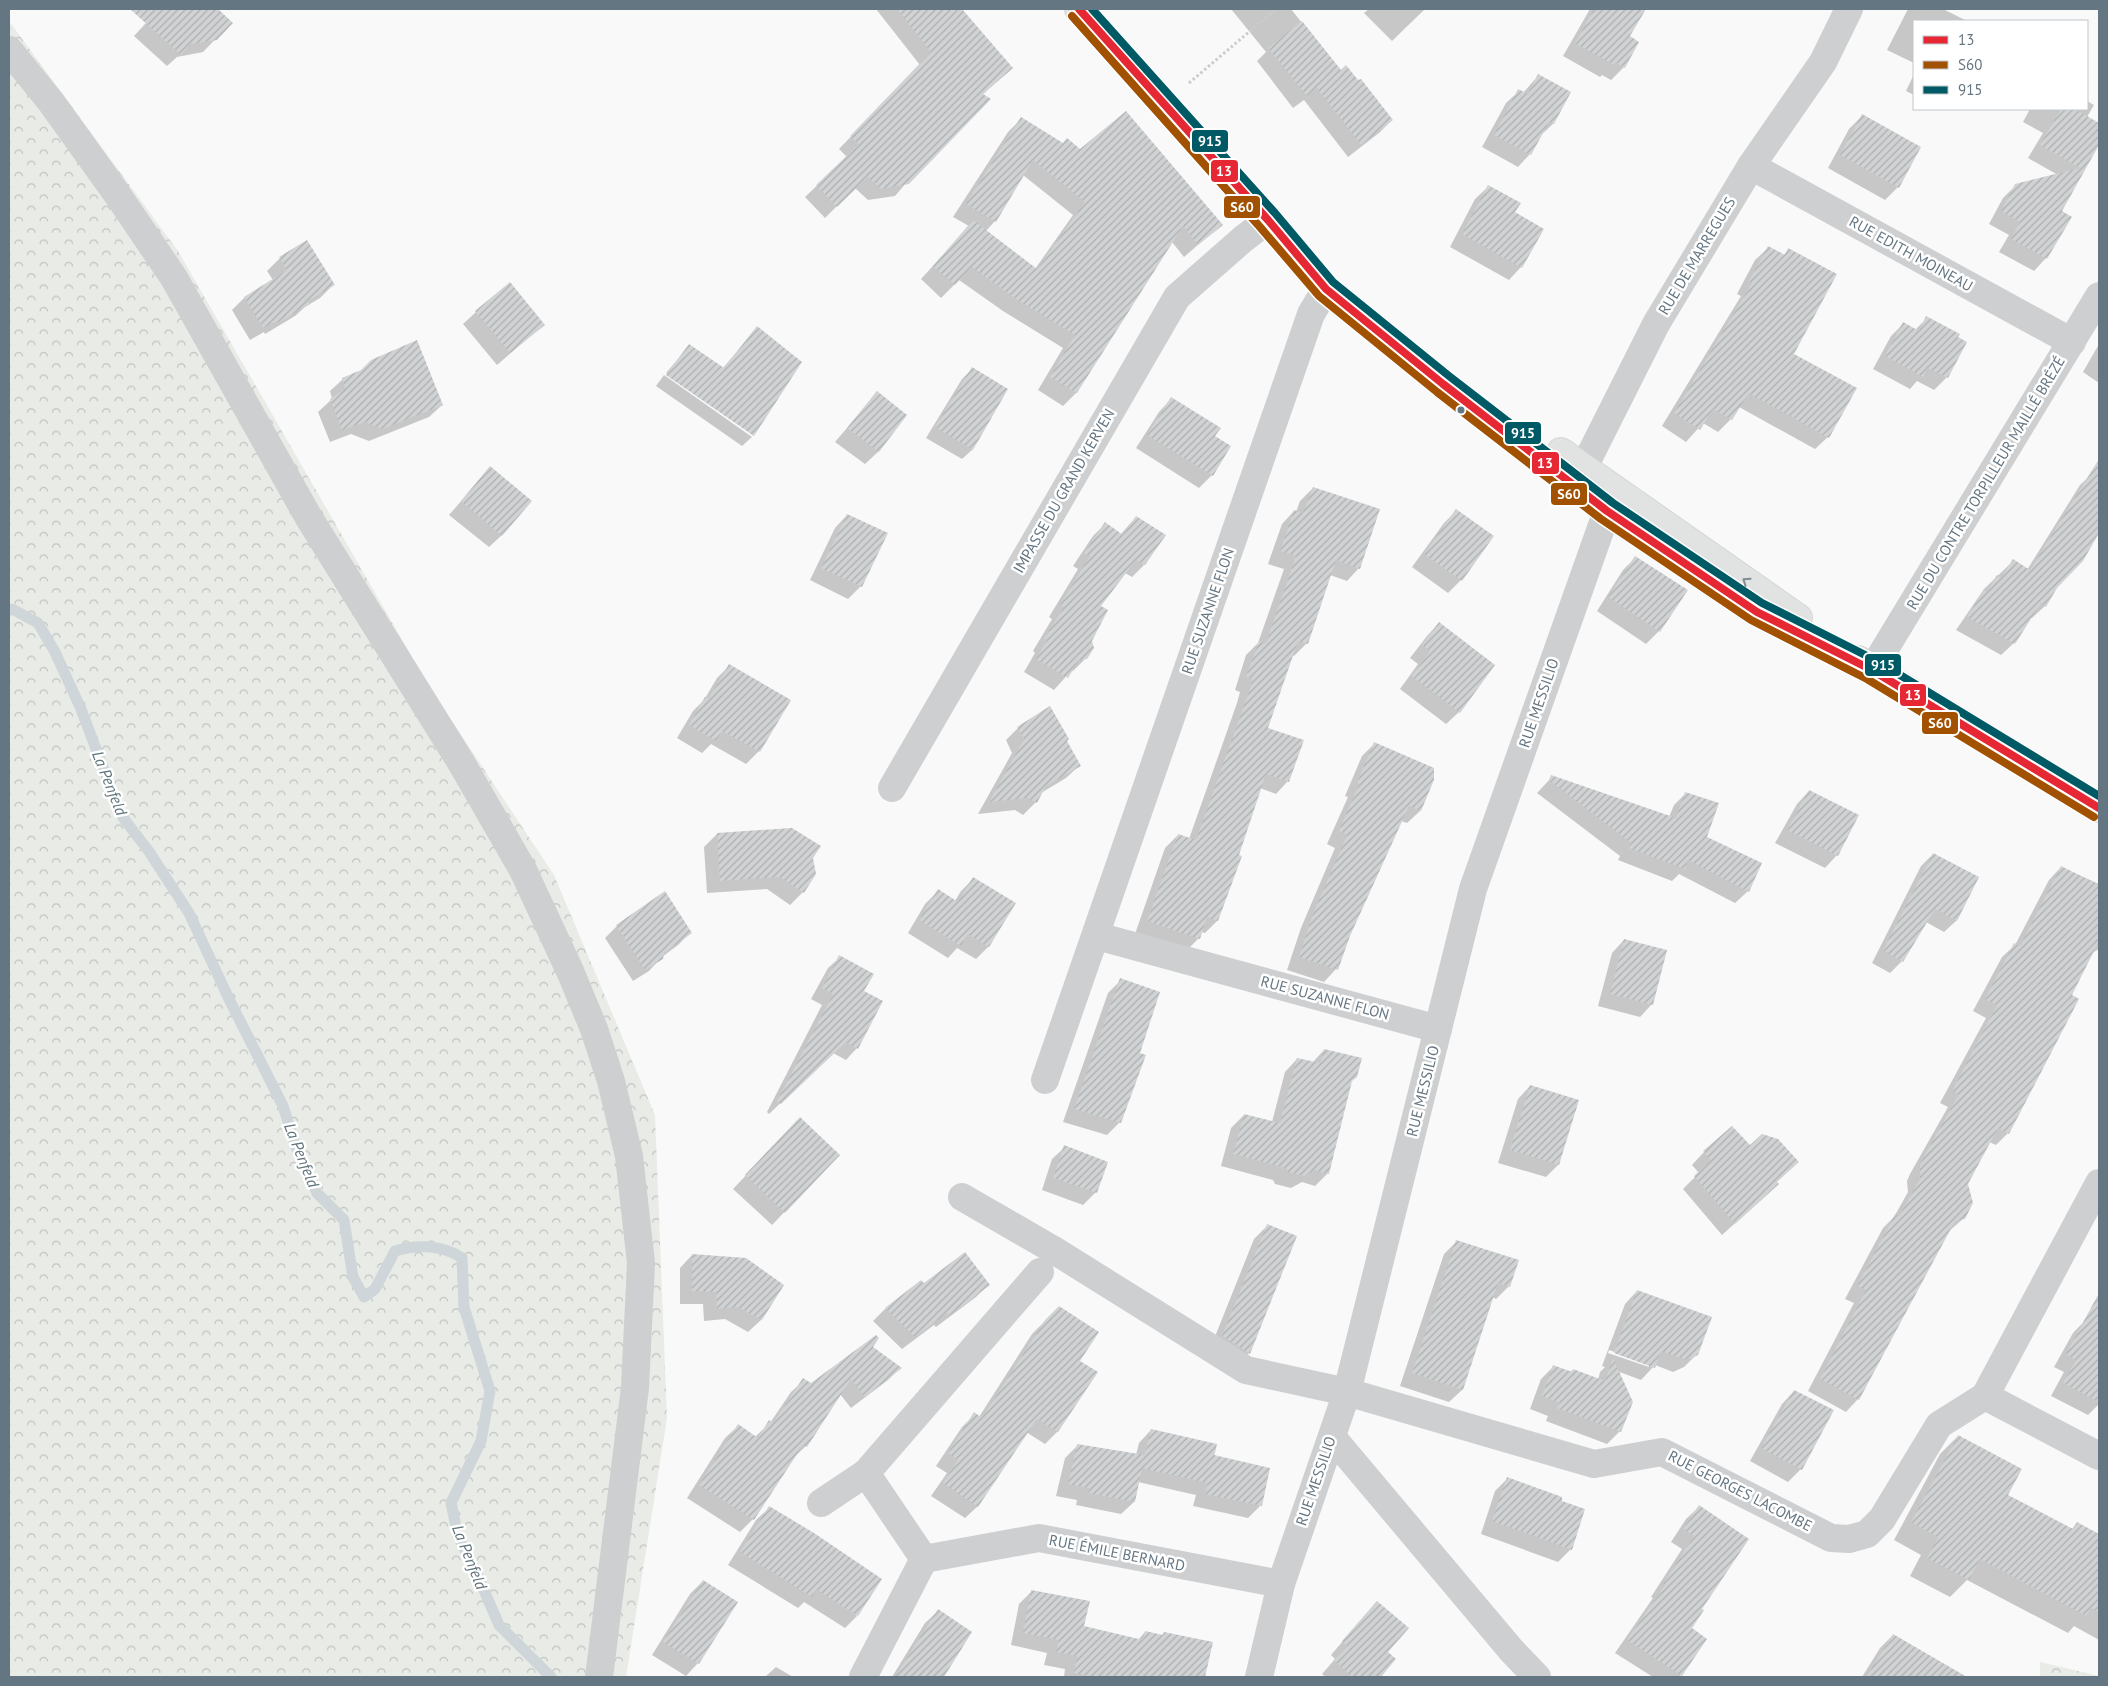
<svg xmlns="http://www.w3.org/2000/svg" width="2108" height="1686" font-family="'PT Sans',sans-serif">
<defs>
<pattern id="forest-crowns" width="20" height="18" patternUnits="userSpaceOnUse" patternTransform="scale(1.25)"><rect width="20" height="18" fill="#e8ebe6"/><path d="M2 6a3 3 0 1 1 6 0M12 15a3 3 0 1 1 6 0" fill="none" stroke="#c0c3c0"/></pattern>
<pattern id="building-hatch" width="6" height="6" patternUnits="userSpaceOnUse" patternTransform="scale(1.25)"><rect width="6" height="6" fill="#d0d2d3"/><path d="M-1 1l2-2M0 6l6-6M5 7l2-2" fill="none" stroke="#acafb1"/></pattern>
</defs>
<rect width="100%" height="100%" fill="#f9f9f9"/>
<g fill="url(#forest-crowns)">
<path d="M 9,21 L 178,251 L 430,688 L 554,875 L 655,1115 L 667,1418 L 626,1677 L 9,1677 Z"/>
<path d="M 2040,1662 L 2099,1676 L 2099,1677 L 2040,1677 Z"/>
</g>
<g fill="#0003" fill-rule="evenodd">
<path d="M 159,9 L 216,9 L 231,23 L 203,52 L 177,57 L 167,66 L 134,36 Z"/>
<path d="M 876,9 L 960,9 L 1012,68 L 982,95 L 895,196 L 868,200 L 855,188 L 825,218 L 805,197 L 847,157 L 839,149 L 920,65 Z"/>
<path d="M 1231,9 L 1291,9 L 1340,71 L 1392,120 L 1379,133 L 1348,157 L 1304,100 L 1293,108 L 1257,61 L 1266,52 Z"/>
<path d="M 1369,9 L 1425,9 L 1392,41 L 1364,13 Z"/>
<path d="M 1590,9 L 1645,9 L 1628,37 L 1638,43 L 1624,67 L 1611,80 L 1602,75 L 1600,77 L 1563,56 Z"/>
<path d="M 1908,9 L 1943,9 L 1967,21 L 1914,21 L 1914,63 L 1887,50 Z"/>
<path d="M 1914,74 L 1914,95 L 1906,91 Z"/>
<path d="M 1538,76 L 1569,92 L 1553,124 L 1540,136 L 1530,154 L 1518,167 L 1482,147 L 1506,103 L 1519,91 L 1523,93 Z"/>
<path d="M 2087,101 L 2094,105 L 2087,117 L 2099,124 L 2099,143 L 2061,211 L 2046,258 L 2034,271 L 1999,252 L 2009,235 L 1989,224 L 2003,198 L 2016,185 L 2058,175 L 2028,158 L 2043,133 L 2023,122 L 2030,109 L 2087,109 Z"/>
<path d="M 1862,116 L 1898,187 L 1885,200 L 1828,168 L 1849,129 Z"/>
<path d="M 1021,119 L 1062,144 L 1080,151 L 1221,225 L 1184,257 L 1172,242 L 1076,393 L 1063,406 L 1038,390 L 1063,348 L 1003,311 L 959,280 L 941,298 L 921,279 L 969,226 L 953,217 L 1008,132 ZM 1023,175 L 1073,215 L 1035,269 L 986,231 L 995,221 Z"/>
<path d="M 1488,187 L 1513,213 L 1521,267 L 1509,280 L 1450,247 L 1475,199 Z"/>
<path d="M 1768,248 L 1783,256 L 1788,250 L 1792,355 L 1828,437 L 1815,449 L 1739,407 L 1731,419 L 1718,432 L 1703,423 L 1686,442 L 1662,426 L 1741,296 L 1737,294 L 1755,260 Z"/>
<path d="M 280,258 L 333,285 L 320,298 L 305,307 L 295,316 L 265,334 L 264,332 L 250,340 L 232,310 L 244,298 L 273,280 L 267,271 Z"/>
<path d="M 476,312 L 543,325 L 497,365 L 463,324 Z"/>
<path d="M 1927,318 L 1965,342 L 1947,377 L 1934,390 L 1917,381 L 1910,389 L 1873,369 L 1891,336 L 1903,324 L 1915,330 Z"/>
<path d="M 757,328 L 800,363 L 752,436 L 752,434 L 666,373 L 689,346 L 723,368 Z"/>
<path d="M 2099,344 L 2099,383 L 2083,372 Z"/>
<path d="M 972,369 L 1006,390 L 972,450 L 962,459 L 926,438 L 962,379 Z"/>
<path d="M 664,375 L 752,437 L 742,446 L 656,386 Z"/>
<path d="M 343,379 L 442,405 L 429,417 L 369,441 L 351,434 L 330,442 L 318,412 L 332,399 L 330,391 Z"/>
<path d="M 877,393 L 906,416 L 878,452 L 865,464 L 835,442 Z"/>
<path d="M 1171,399 L 1214,436 L 1212,475 L 1199,488 L 1136,448 L 1159,412 Z"/>
<path d="M 490,468 L 502,535 L 489,547 L 449,515 Z"/>
<path d="M 2093,473 L 2099,476 L 2099,531 L 2082,561 L 2056,587 L 2045,606 L 2032,618 L 2030,617 L 2014,643 L 2001,655 L 1956,630 L 1984,589 L 2013,561 L 2027,570 L 2080,485 Z"/>
<path d="M 1313,488 L 1359,568 L 1347,581 L 1330,575 L 1307,643 L 1294,656 L 1291,655 L 1266,729 L 1288,781 L 1276,794 L 1260,788 L 1217,921 L 1205,933 L 1201,932 L 1199,938 L 1186,951 L 1135,934 L 1165,848 L 1178,835 L 1189,839 L 1237,703 L 1240,692 L 1235,690 L 1246,655 L 1258,643 L 1284,569 L 1268,564 L 1282,524 L 1294,511 L 1296,512 L 1300,501 Z"/>
<path d="M 1456,511 L 1492,537 L 1461,580 L 1448,593 L 1412,567 L 1444,523 Z"/>
<path d="M 847,515 L 861,586 L 848,599 L 810,580 L 835,528 Z"/>
<path d="M 1136,517 L 1144,565 L 1132,577 L 1125,573 L 1099,606 L 1086,658 L 1073,671 L 1071,671 L 1054,690 L 1024,672 L 1035,653 L 1033,651 L 1052,619 L 1049,617 L 1078,569 L 1073,566 L 1093,536 L 1105,524 L 1121,534 Z"/>
<path d="M 1635,558 L 1686,590 L 1659,631 L 1646,644 L 1597,611 L 1623,570 Z"/>
<path d="M 1439,623 L 1459,712 L 1446,724 L 1400,689 L 1418,664 L 1410,658 L 1427,636 Z"/>
<path d="M 730,665 L 759,751 L 746,764 L 711,744 L 702,753 L 677,738 L 693,711 L 704,700 L 717,678 Z"/>
<path d="M 1018,728 L 1065,741 L 1079,766 L 1066,778 L 1041,793 L 1036,802 L 1023,815 L 1015,810 L 978,814 L 1012,753 L 1006,740 Z"/>
<path d="M 1375,743 L 1433,779 L 1420,811 L 1407,823 L 1401,821 L 1349,936 L 1336,969 L 1324,982 L 1287,970 L 1301,928 L 1335,848 L 1327,844 L 1348,797 L 1345,796 L 1362,756 Z"/>
<path d="M 1552,777 L 1669,817 L 1674,805 L 1686,793 L 1705,837 L 1761,864 L 1748,891 L 1735,903 L 1679,874 L 1672,881 L 1618,860 L 1620,856 L 1537,793 Z"/>
<path d="M 1809,791 L 1837,855 L 1825,868 L 1775,843 L 1797,804 Z"/>
<path d="M 717,834 L 812,858 L 803,892 L 790,905 L 767,889 L 707,893 L 704,847 Z"/>
<path d="M 1933,854 L 1978,878 L 1956,921 L 1944,932 L 1926,922 L 1902,961 L 1890,973 L 1872,963 L 1921,866 Z"/>
<path d="M 2061,867 L 2099,884 L 2099,949 L 2092,953 L 2070,996 L 2008,1133 L 1996,1145 L 1989,1142 L 1966,1184 L 1964,1218 L 1948,1232 L 1858,1399 L 1846,1412 L 1808,1391 L 1854,1303 L 1845,1299 L 1883,1228 L 1894,1217 L 1908,1192 L 1907,1181 L 1910,1174 L 1948,1107 L 1940,1103 L 1986,1018 L 1973,1011 L 2002,957 L 2015,945 L 2049,880 Z"/>
<path d="M 973,879 L 1014,904 L 988,947 L 976,959 L 957,948 L 948,958 L 908,933 L 925,904 L 938,891 L 955,901 L 961,891 Z"/>
<path d="M 617,926 L 690,933 L 678,945 L 662,957 L 649,971 L 633,981 L 605,938 Z"/>
<path d="M 1624,940 L 1652,1004 L 1640,1017 L 1598,1006 L 1612,953 Z"/>
<path d="M 840,957 L 857,1048 L 846,1060 L 833,1053 L 769,1114 L 767,1112 L 822,1005 L 811,999 L 828,968 Z"/>
<path d="M 1121,980 L 1120,1122 L 1107,1135 L 1063,1122 L 1108,993 Z"/>
<path d="M 1324,1050 L 1328,1173 L 1315,1186 L 1302,1182 L 1291,1188 L 1275,1184 L 1273,1180 L 1221,1166 L 1231,1128 L 1244,1115 L 1272,1122 L 1285,1072 L 1297,1059 L 1312,1063 Z"/>
<path d="M 1530,1086 L 1578,1101 L 1558,1165 L 1546,1177 L 1498,1163 L 1518,1099 Z"/>
<path d="M 788,1131 L 839,1155 L 772,1225 L 733,1189 Z"/>
<path d="M 1065,1147 L 1096,1192 L 1083,1205 L 1042,1190 L 1052,1159 Z"/>
<path d="M 1704,1152 L 1776,1183 L 1764,1197 L 1722,1235 L 1683,1189 L 1699,1173 L 1692,1165 Z"/>
<path d="M 1267,1226 L 1295,1237 L 1249,1353 L 1236,1366 L 1210,1349 L 1254,1239 Z"/>
<path d="M 1457,1241 L 1509,1286 L 1496,1299 L 1492,1297 L 1462,1390 L 1449,1402 L 1400,1386 L 1444,1254 Z"/>
<path d="M 692,1255 L 782,1285 L 761,1320 L 748,1332 L 725,1319 L 704,1321 L 703,1304 L 680,1304 L 680,1268 Z"/>
<path d="M 921,1281 L 923,1285 L 988,1285 L 976,1297 L 936,1327 L 934,1325 L 902,1349 L 873,1321 L 885,1309 Z"/>
<path d="M 1637,1291 L 1697,1354 L 1684,1367 L 1673,1372 L 1655,1365 L 1641,1380 L 1617,1371 L 1620,1431 L 1607,1444 L 1546,1421 L 1548,1416 L 1530,1409 L 1541,1379 L 1554,1366 L 1598,1380 L 1600,1372 L 1605,1367 L 1602,1366 L 1625,1304 ZM 1609,1350 L 1649,1364 L 1649,1367 L 1608,1353 Z"/>
<path d="M 2099,1306 L 2099,1404 L 2088,1415 L 2051,1396 L 2064,1372 L 2054,1367 L 2073,1333 Z"/>
<path d="M 1046,1320 L 1079,1361 L 1058,1431 L 1045,1444 L 1026,1432 L 978,1506 L 965,1518 L 931,1496 L 947,1473 L 936,1466 L 962,1427 L 975,1414 L 979,1417 L 1032,1334 Z"/>
<path d="M 871,1347 L 900,1368 L 888,1380 L 851,1408 L 840,1394 L 806,1446 L 792,1459 L 753,1519 L 740,1532 L 687,1498 L 725,1438 L 738,1426 L 755,1437 L 770,1423 L 791,1392 L 804,1380 L 811,1385 Z"/>
<path d="M 1794,1391 L 1801,1469 L 1788,1482 L 1750,1461 L 1782,1404 Z"/>
<path d="M 1151,1430 L 1212,1459 L 1260,1506 L 1248,1518 L 1193,1506 L 1196,1495 L 1138,1482 L 1134,1502 L 1121,1514 L 1076,1505 L 1077,1500 L 1056,1496 L 1065,1458 L 1078,1445 L 1136,1455 L 1139,1443 Z"/>
<path d="M 1958,1436 L 2006,1496 L 2071,1530 L 2077,1523 L 2099,1535 L 2099,1640 L 2074,1626 L 2068,1633 L 1967,1580 L 1950,1597 L 1910,1576 L 1921,1555 L 1894,1540 L 1940,1454 Z"/>
<path d="M 1508,1478 L 1571,1549 L 1558,1562 L 1481,1534 L 1495,1491 Z"/>
<path d="M 1699,1507 L 1700,1609 L 1690,1628 L 1681,1675 L 1679,1677 L 1653,1677 L 1615,1653 L 1653,1598 L 1651,1597 L 1682,1549 L 1671,1542 L 1686,1519 Z"/>
<path d="M 769,1508 L 857,1616 L 845,1628 L 804,1602 L 798,1608 L 728,1565 L 756,1520 Z"/>
<path d="M 703,1581 L 698,1663 L 686,1676 L 652,1655 L 690,1594 Z"/>
<path d="M 1032,1591 L 1082,1627 L 1138,1640 L 1145,1632 L 1161,1636 L 1164,1633 L 1211,1643 L 1203,1677 L 1064,1677 L 1065,1669 L 1044,1665 L 1047,1653 L 1011,1645 L 1019,1604 Z"/>
<path d="M 938,1611 L 970,1632 L 943,1677 L 892,1677 L 925,1623 Z"/>
<path d="M 1365,1615 L 1386,1652 L 1394,1659 L 1379,1677 L 1326,1677 L 1322,1674 L 1335,1659 L 1331,1655 Z"/>
<path d="M 1893,1635 L 1939,1662 L 1931,1677 L 1862,1677 L 1880,1648 Z"/>
<path d="M 776,1667 L 793,1677 L 765,1677 Z"/>
</g>
<g fill="none" stroke-linecap="round" stroke-linejoin="round">
<path stroke="#ced6d9" stroke-width="11" d="M 9,609 L 14,610 L 38,623 L 55,652 L 81,709 L 121,815 L 148,850 L 189,913 L 229,999 L 283,1106 L 296,1147 L 317,1193 L 344,1220 L 353,1277 L 364,1297 L 375,1289 L 395,1251 C 418,1244 443,1245 462,1258 L 464,1307 L 490,1391 L 481,1441 L 451,1503 L 458,1536 L 477,1574 L 499,1625 L 551,1677"/>
</g>
<g fill="url(#building-hatch)">
<path d="M 130,9 L 218,9 L 233,23 L 217,40 L 190,44 L 181,55 Z"/>
<path d="M 897,9 L 962,9 L 1013,68 L 983,94 L 991,99 L 909,184 L 881,189 L 868,177 L 837,207 L 816,185 L 859,144 L 850,136 L 931,52 Z"/>
<path d="M 1594,9 L 1646,9 L 1630,36 L 1639,42 L 1625,68 L 1615,62 L 1614,65 L 1575,43 Z"/>
<path d="M 1302,21 L 1341,70 L 1346,65 L 1358,80 L 1361,79 L 1393,120 L 1361,145 L 1317,88 L 1307,96 L 1268,48 Z"/>
<path d="M 1538,74 L 1571,92 L 1554,124 L 1549,122 L 1531,155 L 1494,135 L 1518,89 L 1528,94 Z"/>
<path d="M 2061,109 L 2075,109 L 2099,123 L 2099,145 L 2062,211 L 2072,217 L 2047,259 L 2011,239 L 2020,222 L 2001,211 L 2015,184 L 2080,168 L 2040,145 Z"/>
<path d="M 1126,111 L 1223,225 L 1198,245 L 1183,226 L 1077,393 L 1050,377 L 1075,335 L 1016,299 L 972,267 L 955,285 L 933,266 L 973,220 L 1037,269 L 1085,202 L 1033,160 L 996,222 L 966,204 L 1021,117 L 1063,143 L 1067,138 L 1080,149 Z"/>
<path d="M 1862,114 L 1921,147 L 1899,188 L 1840,155 Z"/>
<path d="M 1488,185 L 1521,203 L 1515,212 L 1544,229 L 1522,268 L 1462,234 Z"/>
<path d="M 307,240 L 335,285 L 308,301 L 310,304 L 278,323 L 277,321 L 263,328 L 244,297 L 287,270 L 279,257 Z"/>
<path d="M 1768,246 L 1785,255 L 1788,248 L 1837,274 L 1794,354 L 1857,388 L 1829,438 L 1749,393 L 1732,420 L 1713,409 L 1700,430 L 1674,413 L 1752,283 L 1749,281 Z"/>
<path d="M 510,282 L 545,325 L 510,353 L 475,311 Z"/>
<path d="M 1926,316 L 1960,334 L 1958,337 L 1967,342 L 1948,378 L 1928,368 L 1923,377 L 1885,356 L 1903,322 L 1919,331 Z"/>
<path d="M 757,326 L 802,362 L 754,436 L 666,375 L 689,344 L 724,368 Z"/>
<path d="M 417,340 L 443,405 L 382,429 L 365,422 L 342,430 L 330,399 L 345,389 L 342,378 L 361,370 L 371,360 Z"/>
<path d="M 972,367 L 1008,389 L 973,450 L 935,427 Z"/>
<path d="M 877,391 L 907,415 L 879,452 L 847,428 Z"/>
<path d="M 1171,397 L 1221,428 L 1215,436 L 1231,446 L 1213,476 L 1147,435 Z"/>
<path d="M 2099,459 L 2099,533 L 2083,561 L 2057,588 L 2046,607 L 2041,603 L 2015,644 L 1967,617 L 1984,590 L 1987,592 L 1997,575 L 2001,578 L 2013,559 L 2030,570 Z"/>
<path d="M 490,466 L 532,501 L 502,536 L 461,501 Z"/>
<path d="M 1313,487 L 1380,509 L 1360,569 L 1336,560 L 1308,644 L 1298,641 L 1268,728 L 1304,740 L 1289,782 L 1266,774 L 1239,855 L 1242,856 L 1218,921 L 1207,917 L 1200,939 L 1147,921 L 1178,834 L 1196,840 L 1250,689 L 1252,679 L 1246,677 L 1259,641 L 1266,643 L 1296,556 L 1280,551 L 1294,510 L 1303,513 Z"/>
<path d="M 1456,509 L 1494,536 L 1462,581 L 1424,554 Z"/>
<path d="M 847,514 L 888,533 L 862,587 L 821,568 Z"/>
<path d="M 1136,516 L 1166,535 L 1145,565 L 1136,560 L 1101,606 L 1108,610 L 1092,641 L 1094,648 L 1087,659 L 1079,660 L 1068,678 L 1036,659 L 1047,640 L 1044,639 L 1064,607 L 1060,605 L 1090,556 L 1084,553 L 1105,522 L 1123,535 Z"/>
<path d="M 1635,556 L 1688,590 L 1660,632 L 1608,597 Z"/>
<path d="M 1439,622 L 1495,665 L 1460,713 L 1412,676 L 1430,651 L 1422,645 Z"/>
<path d="M 729,664 L 791,700 L 760,752 L 722,731 L 716,741 L 689,725 L 705,697 L 709,698 Z"/>
<path d="M 1050,706 L 1069,739 L 1067,741 L 1081,766 L 1046,786 L 1037,803 L 1028,798 L 989,802 L 1024,739 L 1017,727 Z"/>
<path d="M 1374,742 L 1434,768 L 1434,780 L 1421,811 L 1409,806 L 1350,936 L 1338,970 L 1299,957 L 1313,914 L 1347,835 L 1339,831 L 1359,784 L 1357,783 Z"/>
<path d="M 1551,775 L 1676,818 L 1685,792 L 1719,803 L 1707,837 L 1762,863 L 1749,892 L 1688,860 L 1685,869 L 1629,848 L 1631,843 L 1549,780 Z"/>
<path d="M 1809,790 L 1859,815 L 1838,856 L 1787,830 Z"/>
<path d="M 792,828 L 821,846 L 813,858 L 816,874 L 804,893 L 780,877 L 720,881 L 717,833 Z"/>
<path d="M 1933,853 L 1979,877 L 1957,921 L 1935,909 L 1903,962 L 1883,950 Z"/>
<path d="M 2061,866 L 2099,885 L 2099,941 L 2072,995 L 2079,999 L 2009,1134 L 1998,1128 L 1968,1184 L 1973,1203 L 1965,1219 L 1955,1221 L 1859,1400 L 1820,1379 L 1866,1290 L 1857,1286 L 1895,1214 L 1899,1216 L 1920,1179 L 1920,1167 L 1922,1160 L 1959,1094 L 1952,1091 L 1997,1005 L 1985,999 L 2014,943 L 2020,946 Z"/>
<path d="M 973,877 L 1016,903 L 989,947 L 968,934 L 961,946 L 919,920 L 938,889 L 958,902 Z"/>
<path d="M 665,891 L 692,933 L 664,953 L 663,959 L 645,970 L 616,925 Z"/>
<path d="M 1624,939 L 1667,950 L 1653,1005 L 1610,994 Z"/>
<path d="M 839,955 L 874,974 L 864,991 L 883,1001 L 858,1049 L 846,1042 L 781,1104 L 777,1101 L 833,994 L 822,988 Z"/>
<path d="M 1120,978 L 1160,992 L 1140,1053 L 1146,1055 L 1121,1123 L 1074,1109 Z"/>
<path d="M 1324,1049 L 1362,1058 L 1357,1077 L 1352,1081 L 1329,1174 L 1315,1170 L 1304,1176 L 1288,1172 L 1286,1168 L 1233,1154 L 1244,1114 L 1280,1123 L 1297,1058 L 1320,1063 Z"/>
<path d="M 1530,1085 L 1579,1100 L 1559,1165 L 1510,1150 Z"/>
<path d="M 800,1117 L 840,1155 L 785,1213 L 745,1175 Z"/>
<path d="M 1732,1126 L 1750,1145 L 1762,1134 L 1778,1139 L 1799,1162 L 1777,1182 L 1779,1184 L 1735,1224 L 1694,1176 L 1711,1160 L 1703,1151 Z"/>
<path d="M 1064,1145 L 1108,1162 L 1097,1193 L 1053,1178 Z"/>
<path d="M 1267,1224 L 1297,1236 L 1250,1354 L 1222,1336 Z"/>
<path d="M 1456,1240 L 1519,1260 L 1510,1287 L 1498,1283 L 1463,1390 L 1412,1373 Z"/>
<path d="M 965,1252 L 990,1285 L 949,1316 L 947,1313 L 915,1337 L 885,1308 L 921,1280 L 924,1283 Z"/>
<path d="M 692,1254 L 746,1258 L 784,1285 L 762,1320 L 738,1307 L 717,1309 L 716,1292 L 692,1291 Z"/>
<path d="M 1637,1290 L 1712,1317 L 1698,1355 L 1687,1360 L 1661,1351 L 1655,1368 L 1614,1353 Z"/>
<path d="M 2099,1293 L 2099,1402 L 2063,1383 L 2076,1360 L 2066,1354 Z"/>
<path d="M 1059,1306 L 1099,1332 L 1080,1361 L 1098,1372 L 1058,1432 L 1037,1419 L 978,1507 L 943,1483 L 958,1460 L 948,1453 L 974,1412 L 982,1418 L 1045,1320 Z"/>
<path d="M 876,1335 L 879,1338 L 873,1347 L 902,1368 L 865,1397 L 851,1379 L 807,1447 L 803,1445 L 754,1520 L 699,1485 L 738,1424 L 758,1438 L 769,1420 L 773,1423 L 803,1378 L 811,1383 Z"/>
<path d="M 1613,1358 L 1633,1402 L 1621,1432 L 1557,1408 L 1560,1403 L 1542,1396 L 1553,1365 L 1571,1372 L 1573,1369 L 1605,1381 Z"/>
<path d="M 1794,1390 L 1834,1410 L 1802,1470 L 1761,1448 Z"/>
<path d="M 1151,1429 L 1217,1444 L 1212,1466 L 1214,1455 L 1270,1468 L 1262,1506 L 1205,1494 L 1208,1483 L 1142,1468 L 1135,1502 L 1088,1493 L 1089,1488 L 1068,1484 L 1077,1444 L 1145,1455 L 1144,1457 Z"/>
<path d="M 1958,1435 L 2022,1469 L 2008,1495 L 2073,1529 L 2077,1522 L 2099,1534 L 2099,1612 L 2091,1608 L 2086,1616 L 1980,1559 L 1969,1580 L 1927,1558 L 1938,1537 L 1911,1522 Z"/>
<path d="M 1507,1477 L 1562,1497 L 1562,1501 L 1585,1509 L 1572,1550 L 1492,1521 Z"/>
<path d="M 1699,1505 L 1749,1539 L 1702,1609 L 1704,1610 L 1692,1628 L 1707,1639 L 1682,1676 L 1627,1640 L 1665,1585 L 1663,1584 L 1694,1536 L 1683,1528 Z"/>
<path d="M 769,1506 L 814,1533 L 882,1579 L 858,1616 L 816,1589 L 812,1597 L 740,1552 Z"/>
<path d="M 703,1580 L 738,1602 L 699,1664 L 663,1642 Z"/>
<path d="M 1031,1590 L 1090,1601 L 1084,1626 L 1143,1640 L 1145,1631 L 1163,1635 L 1164,1632 L 1213,1642 L 1205,1677 L 1095,1677 L 1074,1673 L 1077,1656 L 1056,1652 L 1059,1640 L 1023,1633 Z"/>
<path d="M 1377,1601 L 1409,1628 L 1388,1652 L 1396,1659 L 1381,1677 L 1352,1677 L 1334,1660 L 1347,1646 L 1342,1641 Z"/>
<path d="M 938,1609 L 972,1632 L 944,1677 L 895,1677 Z"/>
<path d="M 1893,1634 L 1967,1677 L 1866,1677 Z"/>
</g>
<g fill="none" stroke-linecap="round" stroke-linejoin="round">
<defs>
<g id="secondary">
<path d="M 1079,9 L 1268,220 L 1326,289 L 1443,384 L 1607,511 L 1757,612 L 1872,670"/>
<path d="M 1561,452 L 1798,618"/>
<path d="M 1858,660 L 2099,808"/>
</g>
</defs>
<use href="#secondary" stroke="#d5d6d7" stroke-width="30"/>
<path stroke="#cbcccd" stroke-width="3" stroke-dasharray="2.5 2.5" stroke-linecap="butt" d="M 1189,83 L 1276,9"/>
<g stroke="#cecfd0" stroke-width="28">
<path d="M 9,50 L 51,102 L 117,194 L 174,278 L 309,518 L 462,764 L 523,870 L 570,971 L 594,1029 L 611,1081 L 629,1156 L 641,1263 L 635,1388 L 599,1677"/>
<path d="M 1751,166 L 2072,342"/>
<path d="M 1872,670 L 2099,296"/>
<path d="M 892,788 L 1177,297 L 1243,239 L 1268,220"/>
<path d="M 1097,936 L 1438,1029"/>
<path d="M 1045,1080 L 1311,314 L 1326,289"/>
<path d="M 962,1197 L 1052,1249 L 1246,1370 L 1347,1392 L 1594,1464 L 1662,1452 L 1831,1538 L 1849,1539 L 1867,1534 L 1882,1519 L 1939,1425 L 1985,1396 L 2099,1183"/>
<path d="M 1985,1396 L 2099,1456"/>
<path d="M 1332,1437 L 1512,1651 L 1537,1677"/>
<path d="M 821,1503 L 866,1473"/>
<path d="M 924,1559 L 866,1473 L 1040,1272"/>
<path d="M 863,1677 L 924,1559 L 1039,1538 L 1281,1584"/>
<path d="M 1259,1677 L 1281,1584 L 1347,1392 L 1473,889 L 1607,511 L 1583,469 L 1656,324 L 1751,166 L 1823,62 L 1849,9"/>
</g>
<use href="#secondary" stroke="#e1e2e2" stroke-width="28"/>
<defs>
<path id="bus-1" d="M 1079,9 L 1268,220 L 1326,289 L 1443,384 L 1607,511 L 1757,612 L 1872,670 L 2099,808"/>
<path id="bus-2" d="M 1072,16 L 1260,227 L 1319,296 L 1437,392 L 1601,519 L 1751,620 L 1867,679 L 2094,817"/>
<path id="bus-3" d="M 1092,9 L 1275,213 L 1333,282 L 1449,376 L 1613,503 L 1762,603 L 1877,661 L 2099,796"/>
</defs>
<use href="#bus-1" stroke="#fff" stroke-width="11"/>
<use href="#bus-2" stroke="#fff" stroke-width="11"/>
<use href="#bus-3" stroke="#fff" stroke-width="11"/>
<use href="#bus-1" stroke="#e62834" stroke-width="8"/>
<use href="#bus-2" stroke="#a25100" stroke-width="8"/>
<use href="#bus-3" stroke="#005a66" stroke-width="8"/>
</g>
<defs><path id="oneway-chevron" d="M-2-3.5L2.5 0L-2 3.5" fill="none" stroke-width="1.6" stroke-linecap="round" stroke-linejoin="round" transform="scale(1.25)"/></defs>
<use stroke="#7e8c96" href="#oneway-chevron" transform="translate(1746 581) rotate(-145)"/>
<circle fill="#657683" stroke="#fff" stroke-width="2" cx="1461" cy="410" r="4.5"/>
<g text-anchor="middle" stroke-width="5" stroke-linejoin="round" paint-order="stroke">
<g font-size="15" fill="#657683" stroke="#fff">
<text transform="translate(1911 254) rotate(29)" y="5">RUE EDITH MOINEAU</text>
<text transform="translate(1697 256) rotate(-59)" y="5">RUE DE MARREGUES</text>
<text transform="translate(1986 483) rotate(-59)" y="5">RUE DU CONTRE TORPILLEUR MAILLÉ BRÉZÉ</text>
<text transform="translate(1064 491) rotate(-60)" y="5">IMPASSE DU GRAND KERVEN</text>
<text transform="translate(1208 611) rotate(-71)" y="5">RUE SUZANNE FLON</text>
<text transform="translate(1539 703) rotate(-71)" y="5">RUE MESSILIO</text>
<text transform="translate(1325 998) rotate(15)" y="5">RUE SUZANNE FLON</text>
<text transform="translate(1423 1091) rotate(-76)" y="5">RUE MESSILIO</text>
<text transform="translate(1316 1481) rotate(-71)" y="5">RUE MESSILIO</text>
<text transform="translate(1740 1491) rotate(27)" y="5">RUE GEORGES LACOMBE</text>
<text transform="translate(1117 1553) rotate(11)" y="5">RUE ÉMILE BERNARD</text>
</g>
<g font-size="16" font-style="italic" fill="#60757c" stroke="#fff">
<text transform="translate(110 783) rotate(68)" y="6">La Penfeld</text>
<text transform="translate(302 1155) rotate(68)" y="6">La Penfeld</text>
<text transform="translate(470 1557) rotate(68)" y="6">La Penfeld</text>
</g>
</g>
<g stroke="#fff" stroke-width="2">
<rect x="1191" y="129" width="38" height="24" rx="5" fill="#005a66"/>
<rect x="1210" y="159" width="29" height="24" rx="5" fill="#e62834"/>
<rect x="1223" y="195" width="38" height="24" rx="5" fill="#a25100"/>
<rect x="1504" y="421" width="38" height="24" rx="5" fill="#005a66"/>
<rect x="1531" y="451" width="29" height="24" rx="5" fill="#e62834"/>
<rect x="1550" y="482" width="38" height="24" rx="5" fill="#a25100"/>
<rect x="1864" y="653" width="38" height="24" rx="5" fill="#005a66"/>
<rect x="1899" y="683" width="28" height="24" rx="5" fill="#e62834"/>
<rect x="1921" y="711" width="38" height="24" rx="5" fill="#a25100"/>
</g>
<g font-size="14" text-anchor="middle" font-weight="bold" fill="#fff">
<text x="1210" y="146">915</text>
<text x="1224" y="176">13</text>
<text x="1242" y="212">S60</text>
<text x="1523" y="438">915</text>
<text x="1545" y="468">13</text>
<text x="1569" y="499">S60</text>
<text x="1883" y="670">915</text>
<text x="1913" y="700">13</text>
<text x="1940" y="728">S60</text>
</g>
<rect width="2108" height="1686" fill="none" stroke="#657683" stroke-width="20"/>
<rect x="1913" y="20" width="175" height="90" fill="#ffffff" stroke="#c1c8cd"/>
<rect x="1923" y="36" width="25" height="8" fill="#e62834" stroke="#c1c8cd"/>
<text x="1958" y="45" font-size="15" fill="#657683">13</text>
<rect x="1923" y="61" width="25" height="8" fill="#a25100" stroke="#c1c8cd"/>
<text x="1958" y="70" font-size="15" fill="#657683">S60</text>
<rect x="1923" y="86" width="25" height="8" fill="#005a66" stroke="#c1c8cd"/>
<text x="1958" y="95" font-size="15" fill="#657683">915</text>
</svg>
